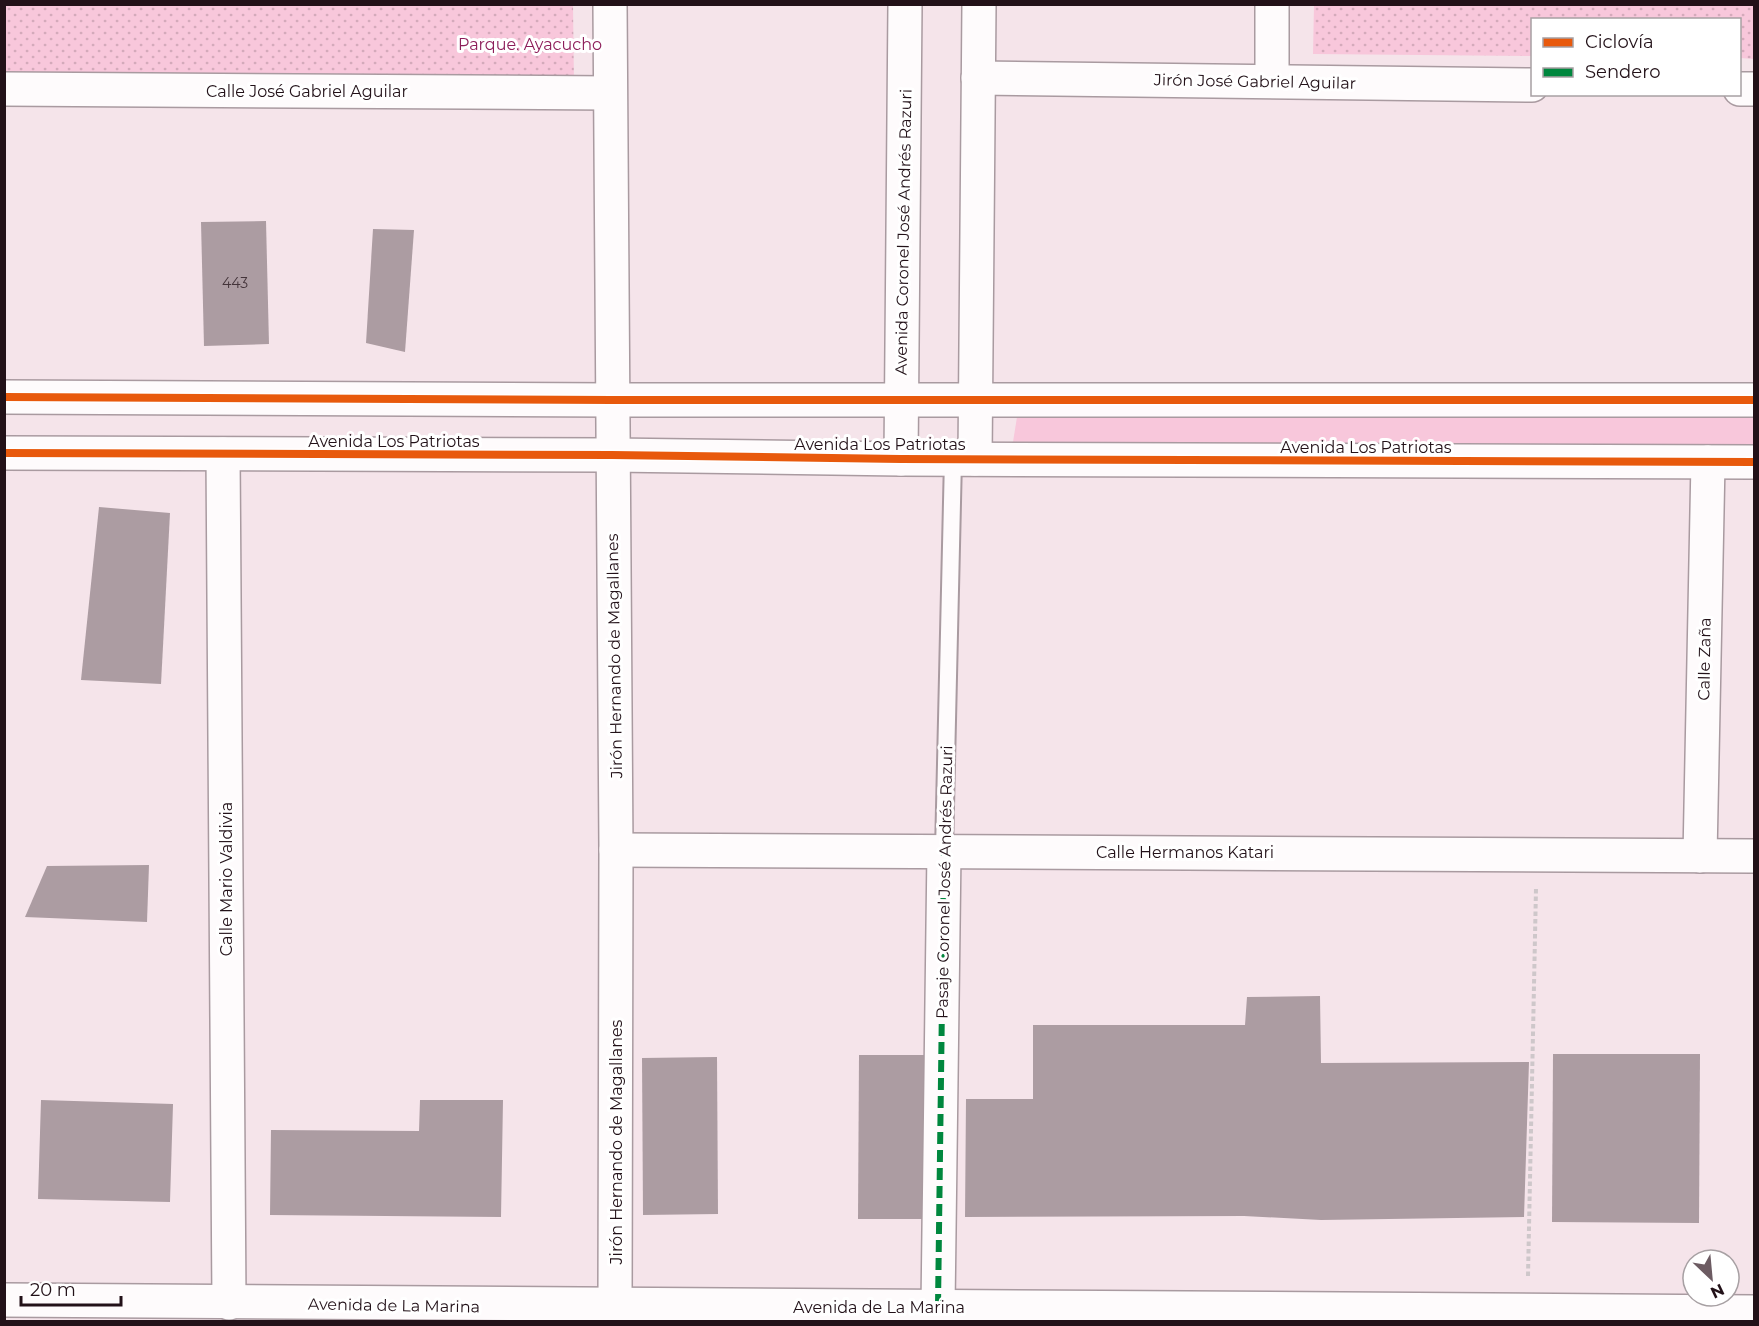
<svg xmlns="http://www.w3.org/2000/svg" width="1759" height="1326" font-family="Montserrat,sans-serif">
<defs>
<pattern id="park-dots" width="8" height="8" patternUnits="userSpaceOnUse" patternTransform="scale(1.5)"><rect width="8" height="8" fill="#f8c7db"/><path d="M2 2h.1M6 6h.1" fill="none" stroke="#d4aabb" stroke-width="1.8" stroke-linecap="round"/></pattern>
</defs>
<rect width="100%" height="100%" fill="#f5e4ea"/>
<path fill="#f8c7db" d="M 1017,417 L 1754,418 L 1754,451 L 1013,442 Z"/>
<g fill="url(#park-dots)">
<path d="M 5,5 L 573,5 L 574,85 L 5,74 Z"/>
<path d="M 1314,5 L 1754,5 L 1754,59 L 1740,58 L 1740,20 L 1532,20 L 1532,56 L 1313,54 Z"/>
</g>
<g fill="#ac9ca2">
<path d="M 266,221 L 269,344 L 204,346 L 201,222 Z"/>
<path d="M 373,229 L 414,230 L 405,352 L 366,343 Z"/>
<path d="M 99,507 L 170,513 L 161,684 L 81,680 Z"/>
<path d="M 149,865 L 147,922 L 25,917 L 47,866 Z"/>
<path d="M 1320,996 L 1321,1063 L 1529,1062 L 1524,1217 L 1321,1220 L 1244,1216 L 965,1217 L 966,1099 L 1033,1099 L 1033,1025 L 1245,1025 L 1247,997 Z"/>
<path d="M 1553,1054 L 1700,1054 L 1699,1223 L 1552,1222 Z"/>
<path d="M 859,1055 L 934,1055 L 933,1219 L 858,1219 Z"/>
<path d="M 717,1057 L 718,1214 L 643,1215 L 642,1058 Z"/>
<path d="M 41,1100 L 173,1104 L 170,1202 L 38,1199 Z"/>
<path d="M 420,1100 L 503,1100 L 501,1217 L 270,1215 L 271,1130 L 419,1131 Z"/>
</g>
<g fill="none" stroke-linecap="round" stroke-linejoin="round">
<defs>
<path id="lane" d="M 944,851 L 953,459"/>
<g id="street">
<path d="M 610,4 L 616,850 L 615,1307"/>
<path d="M 978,78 L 1532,85"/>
<path d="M 1272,81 L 1272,4"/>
<path d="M 4,89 L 610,93"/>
<path d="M 1740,89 L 1754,89"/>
<path d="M 223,454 L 229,1303"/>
<path d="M 616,850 L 1754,856"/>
<path d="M 1700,856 L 1708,462"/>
<path d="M 938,1306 L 944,851"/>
</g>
<g id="secondary">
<path d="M 4,397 L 612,400 L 1754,400"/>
<path d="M 4,453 L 612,455 L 901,459 L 1754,462"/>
<path d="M 901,459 L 905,4"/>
<path d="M 975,459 L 979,4"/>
</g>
<path id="primary" d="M 4,1300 C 588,1308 1171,1307 1754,1312"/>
</defs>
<use href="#lane" stroke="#a99aa0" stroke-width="20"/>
<use href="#street" stroke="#a99aa0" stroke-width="36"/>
<use href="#secondary" stroke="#a99aa0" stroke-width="36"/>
<use href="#primary" stroke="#a99aa0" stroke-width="36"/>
<path stroke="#cec7ca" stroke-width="4" stroke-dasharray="4.5 3" stroke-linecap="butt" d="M 1528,1276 L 1536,888"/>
<use href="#lane" stroke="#fefbfc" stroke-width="16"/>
<use href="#street" stroke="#fefbfc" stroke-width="33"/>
<use href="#secondary" stroke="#fefbfc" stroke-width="33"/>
<use href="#primary" stroke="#fefbfc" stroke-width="33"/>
<path stroke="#00873e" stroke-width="6" stroke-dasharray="12 6" stroke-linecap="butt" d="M 938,1306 L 944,851"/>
<defs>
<g id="cycleway">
<path d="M 4,397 L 612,400 L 1754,400"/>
<path d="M 4,453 L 612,455 L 901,459 L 1754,462"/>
</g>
</defs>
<use href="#cycleway" stroke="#fff" stroke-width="11"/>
<use href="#cycleway" stroke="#e8590c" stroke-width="8"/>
</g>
<g text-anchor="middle" stroke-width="6" stroke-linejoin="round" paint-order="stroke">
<g font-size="14" fill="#44343a">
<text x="235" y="288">443</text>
</g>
<g font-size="16" fill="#8d1e5a" stroke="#fff">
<text x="530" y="50">Parque. Ayacucho</text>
</g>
<g font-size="16" fill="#221118" stroke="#fff">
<text transform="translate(1255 81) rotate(1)" y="6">Jirón José Gabriel Aguilar</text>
<text x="307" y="97">Calle José Gabriel Aguilar</text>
<text transform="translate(903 232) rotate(-89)" y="6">Avenida Coronel José Andrés Razuri</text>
<text x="394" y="447">Avenida Los Patriotas</text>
<text x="880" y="450">Avenida Los Patriotas</text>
<text x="1366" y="453">Avenida Los Patriotas</text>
<text transform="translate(614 656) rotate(-91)" y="6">Jirón Hernando de Magallanes</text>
<text transform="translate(1704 659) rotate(-89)" y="6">Calle Zaña</text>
<text x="1185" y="858">Calle Hermanos Katari</text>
<text transform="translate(226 879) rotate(-90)" y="6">Calle Mario Valdivia</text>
<text transform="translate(944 882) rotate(-89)" y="6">Pasaje Coronel José Andrés Razuri</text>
<text transform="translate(616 1142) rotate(-90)" y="6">Jirón Hernando de Magallanes</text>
<text transform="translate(394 1305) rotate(1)" y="6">Avenida de La Marina</text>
<text x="879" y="1313">Avenida de La Marina</text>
</g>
</g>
<rect width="1759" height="1326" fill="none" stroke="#221118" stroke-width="12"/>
<rect x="1531" y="18" width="210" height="78" fill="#ffffff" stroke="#a7a0a3" stroke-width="1.5"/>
<rect x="1543" y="38" width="30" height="9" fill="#e8590c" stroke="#a7a0a3" stroke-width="1.5"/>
<text x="1585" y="48" font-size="18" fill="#221118">Ciclovía</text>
<rect x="1543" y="68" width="30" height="9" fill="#00873e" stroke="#a7a0a3" stroke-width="1.5"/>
<text x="1585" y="78" font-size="18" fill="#221118">Sendero</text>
<g transform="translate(1711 1278) rotate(154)"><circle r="28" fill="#ffffff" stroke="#a7a0a3" stroke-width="1.5"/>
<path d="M0-4.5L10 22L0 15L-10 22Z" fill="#6c5b62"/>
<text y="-9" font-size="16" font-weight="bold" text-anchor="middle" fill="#221118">N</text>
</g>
<path d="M21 1296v9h100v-9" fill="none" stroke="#221118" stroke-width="3"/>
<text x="30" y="1296" font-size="18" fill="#221118" stroke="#ffffff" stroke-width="4.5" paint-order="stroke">20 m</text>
</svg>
